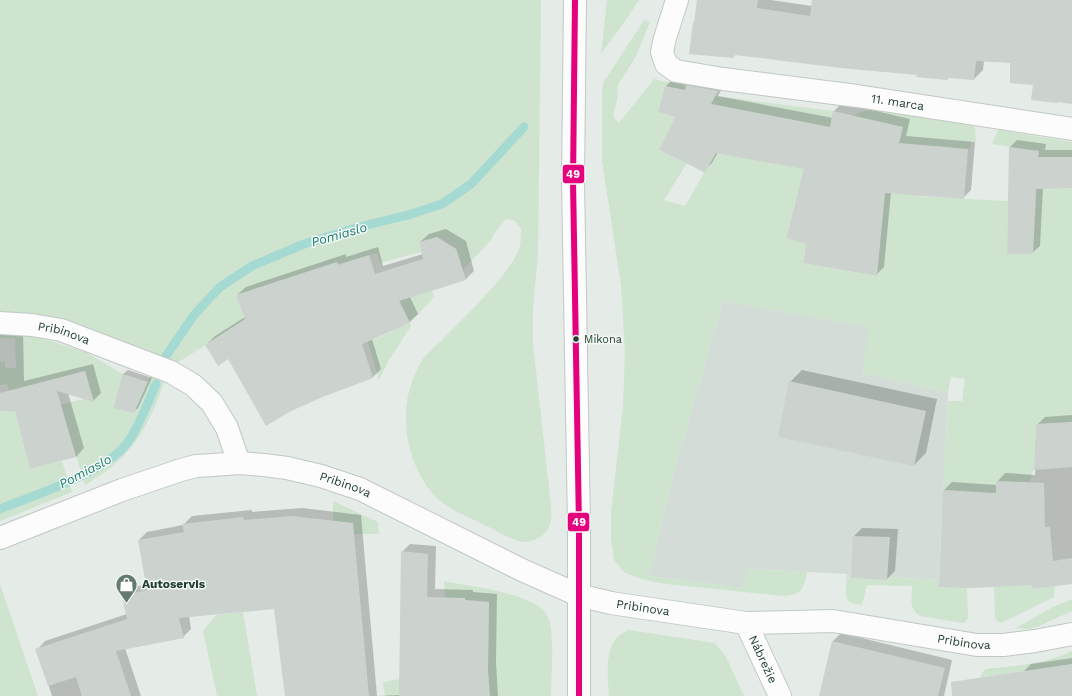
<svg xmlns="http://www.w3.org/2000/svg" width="1072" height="696" font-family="'Work Sans',sans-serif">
<rect width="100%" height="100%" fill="#e5ebe7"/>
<path fill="#d3dcd6" d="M 723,301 L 870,327 L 862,373 L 948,393 L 939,580 L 888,577 L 887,580 L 851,578 L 851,575 L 847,574 L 747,569 L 743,588 L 649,576 L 676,465 Z"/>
<g fill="#cee4cf" fill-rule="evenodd">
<path d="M 0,0 L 541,0 L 538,255 L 533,308 L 533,343 L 551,506 C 551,512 552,519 550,524 C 547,536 533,543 522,542 C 511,540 493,529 483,524 C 465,516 445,508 432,493 C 414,471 405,442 406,414 C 406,395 413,375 423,359 C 428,352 436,346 442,340 C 461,320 516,269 520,245 C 521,240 521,234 521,229 L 515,221 L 507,218 L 496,231 L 490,241 L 463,270 L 457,249 L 437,237 L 419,242 L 421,252 L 380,263 L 377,253 L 338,264 L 337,262 L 236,295 L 245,320 L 177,363 L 67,320 L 0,311 Z"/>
<path d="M 607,0 L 639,0 L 625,21 L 601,54 Z"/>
<path d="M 644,20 L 650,22 L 636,56 L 618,85 L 617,101 L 614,111 L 614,118 L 619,123 L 654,79 L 717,92 L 716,96 L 833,111 L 815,206 L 795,202 L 786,238 L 806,244 L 803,263 L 876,276 L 879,217 L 903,127 L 853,116 C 863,110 871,110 881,110 L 974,126 L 975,129 L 976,142 L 971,141 L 970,149 L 923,145 L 919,196 L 964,199 L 1008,201 L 1007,254 L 1033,254 L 1039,151 L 992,144 L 998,130 L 1072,142 L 1072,157 L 1059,157 L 1059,188 L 1072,188 L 1072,422 L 1036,424 L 1034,470 L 1033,471 L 1030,482 L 996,481 L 997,544 L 1032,585 L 1031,589 L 1055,586 L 1054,597 L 1001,623 L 997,621 L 995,618 L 994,587 L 967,588 L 968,617 L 966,622 L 963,623 L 920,616 C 908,608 912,599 912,586 L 867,585 L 862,605 C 859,604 855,605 852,603 C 842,600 847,582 847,574 L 851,575 L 851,578 L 887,580 L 887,577 L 939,580 L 939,587 L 967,587 L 974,492 L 943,490 L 948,401 L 962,401 L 965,379 L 951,377 L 948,393 L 862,373 L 869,327 L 723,301 L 676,465 L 649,576 L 743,588 L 747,569 L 807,572 C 804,588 802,595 783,596 L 666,584 L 645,580 L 625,573 L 614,560 L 611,538 L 611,512 L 623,406 L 625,353 L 621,286 L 602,160 L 602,93 L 603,83 ZM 665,86 L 715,96 L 684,162 L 659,150 L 675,117 L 658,112 ZM 730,108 L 814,124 L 807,169 L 764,161 ZM 687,163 L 704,173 L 685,206 L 664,200 Z"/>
<path d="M 432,290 L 434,297 L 410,323 L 411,326 L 389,360 L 379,380 L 368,342 L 410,323 L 399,299 Z"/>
<path d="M 15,332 L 51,341 L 85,352 L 123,374 L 113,407 L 133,413 L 150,376 L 164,382 C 147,431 131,458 85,485 L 70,436 L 43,409 L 92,397 L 85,371 L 9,391 L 7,384 L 0,385 L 0,362 L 5,362 L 5,368 L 16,368 L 15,338 L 0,338 L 0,333 Z"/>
<path d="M 0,411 L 15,411 L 30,469 L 62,461 L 72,492 L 0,521 Z"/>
<path d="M 333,501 L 378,522 L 379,534 L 354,534 L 353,523 L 333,521 Z"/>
<path d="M 444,581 C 468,586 532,593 546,613 C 556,628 551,677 551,696 L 490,696 L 488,671 L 489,602 L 445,598 Z"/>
<path d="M 0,584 L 38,696 L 0,696 Z"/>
<path d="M 1072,599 L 1072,611 L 1070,612 L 1039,626 L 1029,629 L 1016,628 L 1051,608 Z"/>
<path d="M 243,612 L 257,696 L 217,696 L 203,631 L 216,615 Z"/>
<path d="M 629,630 L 715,643 L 726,657 L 744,696 L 609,696 C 608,673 602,640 629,630 Z"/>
<path d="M 1072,651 L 1072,664 L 983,677 L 981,696 C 981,686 977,676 986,669 C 1015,666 1045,664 1072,651 Z"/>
<path d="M 400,679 L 401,696 L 385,696 L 383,682 Z"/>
</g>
<g fill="#0003">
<path d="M 699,0 L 771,0 L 812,6 L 814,0 L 1072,0 L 1072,103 L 1035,84 L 1011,62 L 984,61 L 983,70 L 974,79 L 949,77 L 947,79 L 918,74 L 736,54 L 733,57 L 690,53 L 694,23 L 696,20 Z"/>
<path d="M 673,79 L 725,83 L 718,96 L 833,118 L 834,111 L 842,103 L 910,119 L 906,136 L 975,142 L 971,190 L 963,198 L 891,192 L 884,267 L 876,275 L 807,244 L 805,168 L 718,152 L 712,163 L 704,170 L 676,117 L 666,86 Z"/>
<path d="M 1017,140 L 1046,144 L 1045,150 L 1072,150 L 1072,187 L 1043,188 L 1040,246 L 1032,253 L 1008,253 L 1010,147 Z"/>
<path d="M 446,229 L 466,241 L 474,271 L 466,279 L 410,297 L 418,314 L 409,322 L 372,339 L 381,369 L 372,378 L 228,358 L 206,345 L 215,336 L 245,317 L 237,295 L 246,287 L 346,254 L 346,257 L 378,247 L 383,266 L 423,254 L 420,242 L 429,234 Z"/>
<path d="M 23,330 L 24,381 L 93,364 L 101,393 L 93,401 L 68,393 L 84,448 L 76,457 L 15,410 L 0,410 L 0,331 Z"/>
<path d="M 128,370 L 152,378 L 138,408 L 133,412 L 114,407 L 123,374 Z"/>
<path d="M 802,370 L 937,399 L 926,453 L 914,465 L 790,382 Z"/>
<path d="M 1072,415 L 1072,583 L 1033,584 L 944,490 L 952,482 L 997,485 L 997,482 L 1005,473 L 1035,475 L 1037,425 L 1045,417 Z"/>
<path d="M 302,508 L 361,515 L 377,696 L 400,695 L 402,552 L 410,544 L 436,546 L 435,589 L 473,590 L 473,592 L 497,594 L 496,662 L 498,696 L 286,696 L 275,608 L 189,616 L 191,629 L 183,637 L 125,648 L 141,696 L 52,696 L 37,650 L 45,641 L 127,614 L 123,596 L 131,588 L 147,584 L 139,540 L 147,532 L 183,525 L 192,516 L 252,510 L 252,512 Z"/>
<path d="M 862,528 L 898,529 L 895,571 L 887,579 L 854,536 Z"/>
<path d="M 841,633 L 952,660 L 944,696 L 820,696 L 833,641 Z"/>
<path d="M 1072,658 L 1072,696 L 1030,696 L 1023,672 L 1031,664 Z"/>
</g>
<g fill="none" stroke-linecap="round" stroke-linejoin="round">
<g stroke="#a5dad3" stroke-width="9">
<path d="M 166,356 L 194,315 L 220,287 L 252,266 L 304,244 L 359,227 L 408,215 L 442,204 L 471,184 L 524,127"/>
<path d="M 0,509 C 36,494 110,472 130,439 C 141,422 148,402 156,384"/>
</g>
</g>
<g fill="#ccd2ce">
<path d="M 697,0 L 758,0 L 757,8 L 810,16 L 812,0 L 1072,0 L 1072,104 L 1057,102 L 1057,103 L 1031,100 L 1033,85 L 1010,83 L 1010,63 L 976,61 L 974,80 L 948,78 L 947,80 L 916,77 L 917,75 L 840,68 L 735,55 L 733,58 L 689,54 L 693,22 L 694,23 Z"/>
<path d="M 686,85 L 718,91 L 711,104 L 830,127 L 833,111 L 903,127 L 899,143 L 968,149 L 964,199 L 885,193 L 877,276 L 803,263 L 806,244 L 786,238 L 804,169 L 716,153 L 705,172 L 659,150 L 675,117 L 658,112 L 665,86 L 685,90 Z"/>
<path d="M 1009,147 L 1039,151 L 1038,157 L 1072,157 L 1072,188 L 1036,189 L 1033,254 L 1007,254 Z"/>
<path d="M 437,237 L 456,249 L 466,280 L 399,301 L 410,323 L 362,344 L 373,378 L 320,398 L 289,412 L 266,426 L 228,359 L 218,366 L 205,345 L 245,319 L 236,295 L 337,262 L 338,265 L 369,255 L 375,274 L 423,259 L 419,242 Z"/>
<path d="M 85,371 L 94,402 L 57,391 L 76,457 L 30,469 L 15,411 L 0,411 L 0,393 Z"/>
<path d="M 123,374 L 148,382 L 134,413 L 113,408 Z"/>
<path d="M 789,381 L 926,411 L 914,466 L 778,437 Z"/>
<path d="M 1072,422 L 1072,467 L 1034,470 L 1036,424 Z"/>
<path d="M 996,481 L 1044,483 L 1045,527 L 1050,527 L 1053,561 L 1072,558 L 1072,584 L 1031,589 L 1032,585 L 969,588 L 939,587 L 943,490 L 996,493 Z"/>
<path d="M 292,516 L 353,523 L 369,696 L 285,696 L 274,609 L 179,618 L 184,638 L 116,651 L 131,696 L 82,696 L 76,677 L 48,686 L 35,649 L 127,619 L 122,596 L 147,590 L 138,540 L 184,532 L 182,524 L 243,517 L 244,520 Z"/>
<path d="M 853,536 L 890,537 L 887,580 L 851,578 Z"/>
<path d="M 401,551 L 428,554 L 427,597 L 465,598 L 465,600 L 489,602 L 488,671 L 490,696 L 399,696 Z"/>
<path d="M 832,641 L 945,668 L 938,696 L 819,696 Z"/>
<path d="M 1072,664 L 1072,696 L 952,696 L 951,682 Z"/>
</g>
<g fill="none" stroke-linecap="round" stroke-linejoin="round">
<defs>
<g id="minor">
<path id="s1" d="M 677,0 L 665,38 L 662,52 L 666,64 L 676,71 L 723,79 L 857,96 L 1072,129"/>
<path id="s2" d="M 0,323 L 32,325 L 61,330 L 171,372 L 193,385 L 212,403 L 227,428 L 239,463"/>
<path id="s3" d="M 0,538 L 122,490 L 181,470 L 196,466 L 213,465 L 239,463 L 264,465 L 287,468 L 321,476 L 360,489 L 522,570 L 578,595 L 611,603 L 746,623 L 833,621 L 977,645 L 1003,645 L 1035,641 L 1072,634"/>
<path id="s4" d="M 746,623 L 780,696"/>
</g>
<path id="tertiary" d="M 575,0 L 573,181 L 579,526 L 579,696"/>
</defs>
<use href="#minor" stroke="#c2c8c4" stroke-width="24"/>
<use href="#tertiary" stroke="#c2c8c4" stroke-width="24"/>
<use href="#minor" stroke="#fbfcfb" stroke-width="22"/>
<use href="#tertiary" stroke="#fbfcfb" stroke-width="22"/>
<defs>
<path id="bus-1" d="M 575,0 L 573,181 L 579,526 L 579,696"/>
</defs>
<use href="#bus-1" stroke="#f4f9f5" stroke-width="9"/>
<use href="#bus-1" stroke="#e5007d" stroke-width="6"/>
</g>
<defs>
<symbol id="shop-pin" viewBox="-11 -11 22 30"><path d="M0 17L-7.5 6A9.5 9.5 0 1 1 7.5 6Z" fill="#667b70" stroke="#f4f9f5"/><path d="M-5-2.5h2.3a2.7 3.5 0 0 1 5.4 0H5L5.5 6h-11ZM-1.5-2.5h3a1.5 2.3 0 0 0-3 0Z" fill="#fff"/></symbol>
</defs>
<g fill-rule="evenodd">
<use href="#shop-pin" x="114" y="572" width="25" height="34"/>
</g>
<circle fill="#223f30" stroke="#f4f9f5" stroke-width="1.5" cx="576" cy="339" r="3.5"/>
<g text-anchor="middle" stroke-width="3" stroke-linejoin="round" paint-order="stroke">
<g font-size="11" fill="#223f30" stroke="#f4f9f5" text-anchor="start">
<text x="584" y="343">Mikona</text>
</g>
<g font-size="12" fill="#223f30" stroke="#f4f9f5">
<text dy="4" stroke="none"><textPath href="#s1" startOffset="303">11. marca</textPath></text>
<text dy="4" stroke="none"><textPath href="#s2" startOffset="65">Pribinova</textPath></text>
<text dy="4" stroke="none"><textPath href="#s3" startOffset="361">Pribinova</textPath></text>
<text dy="4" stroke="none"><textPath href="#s3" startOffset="685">Pribinova</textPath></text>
<text dy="4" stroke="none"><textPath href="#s3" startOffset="1009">Pribinova</textPath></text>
<text dy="4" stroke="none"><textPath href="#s4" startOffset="40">Nábrežie</textPath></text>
</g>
<g font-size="12" font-weight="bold" fill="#223f30" stroke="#f4f9f5" text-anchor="start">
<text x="142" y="588">Autoservis</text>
</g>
<g font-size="13" font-style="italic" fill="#1b7c73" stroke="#f4f9f5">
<text transform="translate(339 234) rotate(-16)" y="5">Pomiaslo</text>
<text transform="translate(85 471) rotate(-28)" y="5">Pomiaslo</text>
</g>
</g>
<g stroke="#f4f9f5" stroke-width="1.5">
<rect x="562" y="164" width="23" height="20" rx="4" fill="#e5007d"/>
<rect x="567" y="512" width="23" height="20" rx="4" fill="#e5007d"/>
</g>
<g font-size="11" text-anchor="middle" font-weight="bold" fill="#fff">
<text x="573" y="178">49</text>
<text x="579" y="526">49</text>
</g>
</svg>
